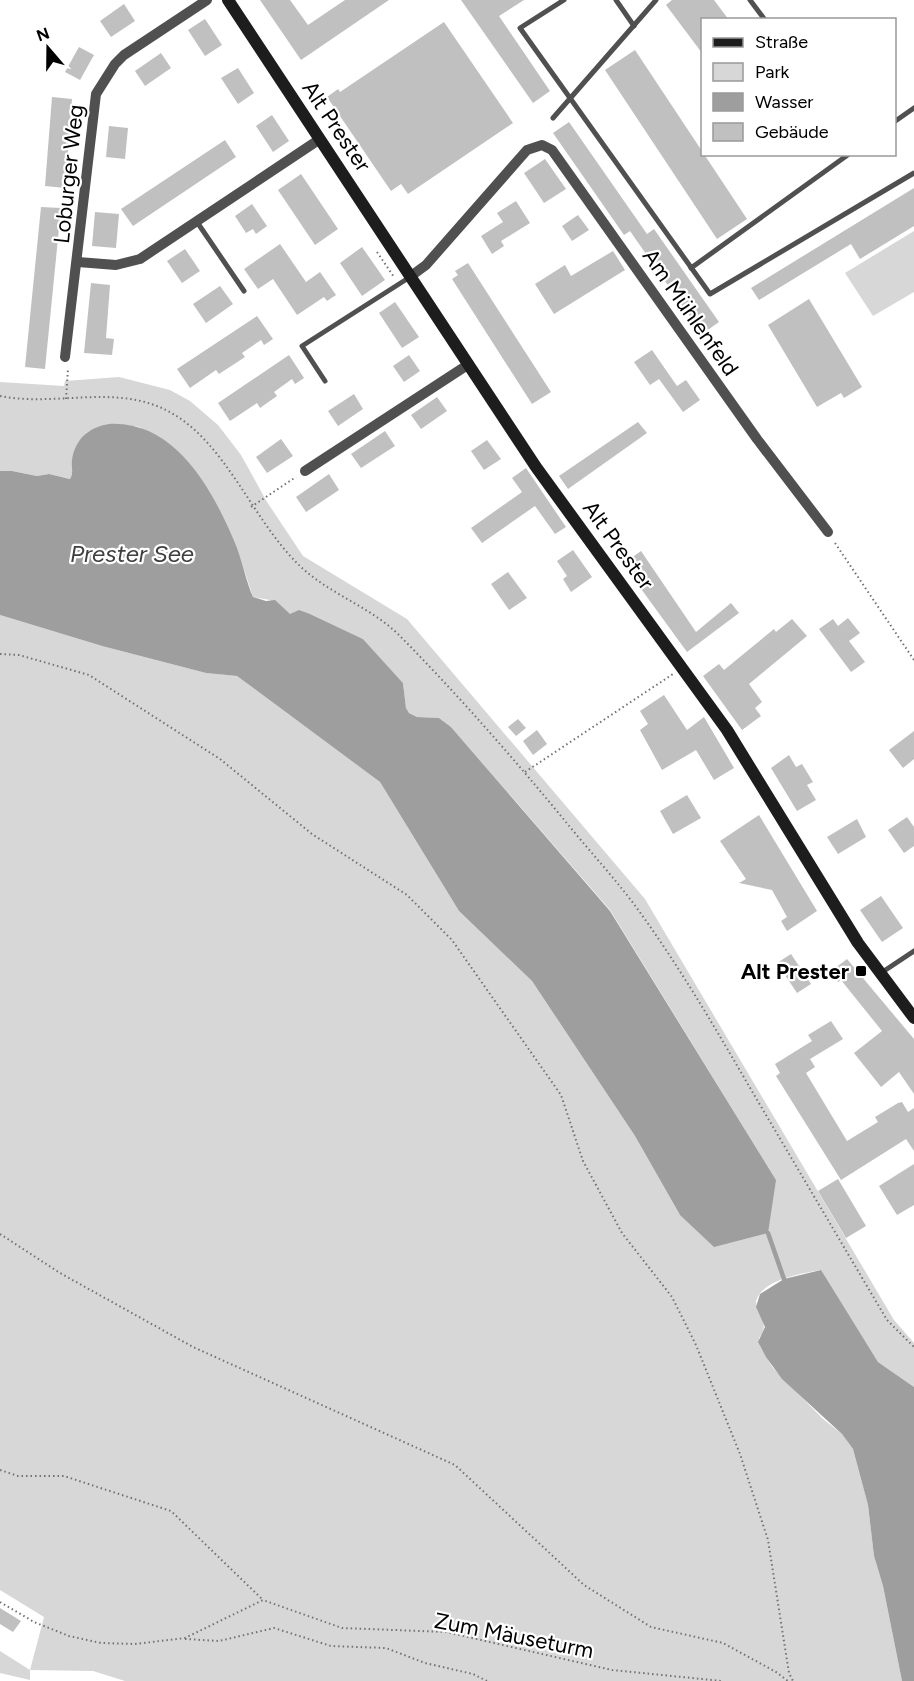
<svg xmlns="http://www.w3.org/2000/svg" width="914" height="1681" font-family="Figtree,sans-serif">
<rect width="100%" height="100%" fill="#fff"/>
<g fill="#d7d7d7">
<path d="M 914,231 L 914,292 L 873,316 L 845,273 Z"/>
<path d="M 119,377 L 170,390 L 190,401 L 218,425 L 241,455 L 267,502 L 303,556 L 407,619 L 645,899 L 894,1320 L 914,1343 L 914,1387 L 878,1362 L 820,1270 C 801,1274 763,1279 756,1301 C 757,1317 771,1323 759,1338 L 760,1346 L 773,1368 L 823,1419 L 842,1434 L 853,1449 L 868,1505 L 874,1556 L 883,1586 L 902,1681 L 125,1681 L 93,1671 L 30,1670 L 30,1680 L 0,1673 L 0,1651 L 30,1670 L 44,1617 L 0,1590 L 0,615 L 102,646 L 206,673 L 237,676 L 380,782 L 459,911 L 532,981 L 635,1136 L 680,1215 L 776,1180 L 610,910 L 451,727 L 439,718 L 417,717 L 409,713 L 406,708 L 403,683 L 363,639 L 310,614 L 290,614 L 270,600 L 253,597 L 238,551 L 207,490 L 187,461 L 140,427 L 117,424 L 87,432 L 77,444 L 71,479 L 49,474 L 37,476 L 12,471 L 0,471 L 0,382 L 64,386 L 65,381 Z"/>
</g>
<g fill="#9e9e9e">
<path d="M 109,424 C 177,420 215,494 237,548 C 243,564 246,581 253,597 L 266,601 L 275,600 L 290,614 L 299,610 L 310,614 L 363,639 L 403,683 L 406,708 L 409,713 L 417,717 L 439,718 L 451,727 L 610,911 L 776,1180 L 768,1233 L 714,1247 L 680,1215 L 635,1136 L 532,981 L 459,911 L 380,782 L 237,676 L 206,673 L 102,646 L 0,615 L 0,471 L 12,471 L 37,476 L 49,474 L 70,479 C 74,473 71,467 72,460 C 75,439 89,427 109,424 Z"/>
<path d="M 821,1270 L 878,1362 L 914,1387 L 914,1681 L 902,1681 L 883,1586 L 874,1556 L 868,1505 L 853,1449 L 842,1434 L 782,1379 L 766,1357 L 758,1342 L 765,1327 L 756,1307 L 760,1294 L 784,1279 Z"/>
</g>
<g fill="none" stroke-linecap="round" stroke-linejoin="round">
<path stroke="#9e9e9e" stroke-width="4.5" d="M 768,1233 L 784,1279"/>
</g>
<g fill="#c0c0c0">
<path d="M 260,0 L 290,0 L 308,25 L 345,0 L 389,0 L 301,60 Z"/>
<path d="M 461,0 L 524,0 L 499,16 L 550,91 L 533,103 Z"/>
<path d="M 672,0 L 714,0 L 729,20 L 702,20 L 702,53 L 666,5 Z"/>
<path d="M 124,4 L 135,21 L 111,37 L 100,21 Z"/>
<path d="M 205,19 L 222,45 L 205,56 L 188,30 Z"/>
<path d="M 444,22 L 513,123 L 408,194 L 401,184 L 391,191 L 327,97 L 338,89 L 340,92 Z"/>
<path d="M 79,47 L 94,55 L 80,80 L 65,72 Z"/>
<path d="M 635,50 L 747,219 L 717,239 L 605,70 Z"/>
<path d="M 161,53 L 171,68 L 145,86 L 135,71 Z"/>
<path d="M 238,68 L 254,93 L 238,104 L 221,78 Z"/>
<path d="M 52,97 L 72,99 L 65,188 L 45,186 Z"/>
<path d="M 272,115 L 289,141 L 273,152 L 256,126 Z"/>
<path d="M 569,122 L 647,234 L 654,229 L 719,322 L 702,334 L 630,231 L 624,235 L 553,133 Z"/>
<path d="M 109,126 L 128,128 L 125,159 L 106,157 Z"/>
<path d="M 225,140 L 236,157 L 133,226 L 121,209 Z"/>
<path d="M 545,159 L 566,189 L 544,203 L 524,173 Z"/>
<path d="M 301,174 L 338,229 L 315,245 L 278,190 Z"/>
<path d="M 914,188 L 914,226 L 860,259 L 851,244 L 759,300 L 751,288 Z"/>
<path d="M 516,201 L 530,223 L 501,241 L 504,246 L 492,254 L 481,236 L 503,222 L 497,213 Z"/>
<path d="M 252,204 L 267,226 L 256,234 L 253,229 L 246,233 L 235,216 Z"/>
<path d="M 41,207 L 61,208 L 45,369 L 25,367 Z"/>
<path d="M 95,212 L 119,214 L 116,248 L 92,246 Z"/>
<path d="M 578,215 L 589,230 L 572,241 L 562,226 Z"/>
<path d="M 280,244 L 306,282 L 320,272 L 336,295 L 327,301 L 324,297 L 297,315 L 273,279 L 258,289 L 244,269 Z"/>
<path d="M 362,247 L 385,280 L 362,296 L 340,263 Z"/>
<path d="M 185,249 L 200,271 L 182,283 L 167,261 Z"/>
<path d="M 613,251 L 625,270 L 554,314 L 535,284 L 565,265 L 571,276 Z"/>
<path d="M 468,263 L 551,392 L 532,404 L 452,279 L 458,275 L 455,271 Z"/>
<path d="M 91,283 L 110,285 L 106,338 L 114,339 L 112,355 L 84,353 Z"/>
<path d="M 220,286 L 233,304 L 206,323 L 193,304 Z"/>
<path d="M 809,299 L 862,387 L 844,398 L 841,393 L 817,407 L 768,325 Z"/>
<path d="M 395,302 L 419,337 L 402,348 L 379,313 Z"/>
<path d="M 257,316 L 273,339 L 264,345 L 261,340 L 242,353 L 245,357 L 219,374 L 216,370 L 190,388 L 177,369 Z"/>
<path d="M 652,350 L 677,386 L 686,380 L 700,400 L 683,412 L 659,379 L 650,385 L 634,362 Z"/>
<path d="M 289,355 L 304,378 L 295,384 L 292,379 L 274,392 L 277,396 L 260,408 L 257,403 L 230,421 L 218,403 Z"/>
<path d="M 409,355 L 420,371 L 404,382 L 393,366 Z"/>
<path d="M 354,394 L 363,409 L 338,426 L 328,411 Z"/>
<path d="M 437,397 L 447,411 L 421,429 L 411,415 Z"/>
<path d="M 638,422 L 647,433 L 568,489 L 559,476 Z"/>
<path d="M 385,431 L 395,446 L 361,468 L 351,454 Z"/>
<path d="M 281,439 L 293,456 L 267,473 L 256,457 Z"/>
<path d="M 487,440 L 501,459 L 484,470 L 471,451 Z"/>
<path d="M 526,468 L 566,527 L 555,534 L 535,506 L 482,543 L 471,528 L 522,492 L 512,478 Z"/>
<path d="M 329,474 L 339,490 L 306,512 L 296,497 Z"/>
<path d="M 573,550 L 592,577 L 571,592 L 563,579 L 567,576 L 557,561 Z"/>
<path d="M 641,551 L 696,632 L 731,603 L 739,613 L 687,652 L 623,564 Z"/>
<path d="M 508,572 L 527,598 L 509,610 L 491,584 Z"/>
<path d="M 848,618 L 860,633 L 849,641 L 865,662 L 851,672 L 819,629 L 833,619 L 838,626 Z"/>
<path d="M 792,619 L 807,636 L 749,684 L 762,702 L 755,708 L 761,716 L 742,730 L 703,676 L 719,664 L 724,670 L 774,629 L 776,632 Z"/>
<path d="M 664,695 L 687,730 L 704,717 L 734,768 L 714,780 L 696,750 L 662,770 L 640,730 L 648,724 L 640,711 Z"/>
<path d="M 518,719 L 526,728 L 516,736 L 508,727 Z"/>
<path d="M 537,730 L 547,744 L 533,755 L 523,741 Z"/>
<path d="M 914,731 L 914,759 L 903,768 L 889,750 Z"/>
<path d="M 789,755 L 796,767 L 802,764 L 813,782 L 807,785 L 816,800 L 797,811 L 771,768 Z"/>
<path d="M 687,795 L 701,818 L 673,834 L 660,811 Z"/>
<path d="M 759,815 L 817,911 L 787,931 L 781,921 L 787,917 L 772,890 L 739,883 L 746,879 L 720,841 Z"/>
<path d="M 907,817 L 914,827 L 914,846 L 904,853 L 888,830 Z"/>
<path d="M 857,819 L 866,837 L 838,854 L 827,837 Z"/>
<path d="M 881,896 L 903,928 L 882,942 L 860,910 Z"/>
<path d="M 791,954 L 811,984 L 797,993 L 777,963 Z"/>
<path d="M 847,959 L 914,1039 L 914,1094 L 899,1072 L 881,1087 L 854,1053 L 882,1031 L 841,980 L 838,982 L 830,972 Z"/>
<path d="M 831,1021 L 843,1039 L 810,1059 L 815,1067 L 806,1073 L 847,1141 L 878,1122 L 875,1117 L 898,1103 L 902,1102 L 908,1112 L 914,1108 L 914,1151 L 906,1139 L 841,1180 L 776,1076 L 780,1073 L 775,1064 L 812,1041 L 808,1035 Z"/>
<path d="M 914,1164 L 914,1205 L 897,1215 L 879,1186 Z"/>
<path d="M 838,1179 L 866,1226 L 846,1238 L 818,1191 Z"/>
<path d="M 0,1608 L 21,1621 L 13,1632 L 0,1624 Z"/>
</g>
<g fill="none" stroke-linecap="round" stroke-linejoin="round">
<g stroke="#727272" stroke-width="2" stroke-dasharray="1.5 3" stroke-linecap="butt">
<path d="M 377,252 L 394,277"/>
<path d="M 0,396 C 55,407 114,384 166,410 C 226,440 252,521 301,567 C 331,595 371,607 400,636 C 460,697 516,761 570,827 C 593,855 618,882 639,911 C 681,969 717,1031 753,1093 C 798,1169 842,1244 887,1320 L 914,1347"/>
<path d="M 66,399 L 68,369"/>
<path d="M 251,507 L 296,477"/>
<path d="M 835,543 L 914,660"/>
<path d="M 0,654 L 19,655 L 89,675 L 220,759 L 312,834 L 407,895 L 452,940 L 561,1095 L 583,1161 L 622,1233 L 672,1297 L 696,1345 L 740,1454 L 768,1540 L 789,1673 L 793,1681"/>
<path d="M 525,772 L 673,674"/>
<path d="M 0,1234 L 60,1273 L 193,1347 L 455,1465 L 584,1585 L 651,1627 L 723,1643 L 776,1672 L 788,1681"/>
<path d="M 0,1470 L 18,1476 L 64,1476 L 171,1511 L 263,1600"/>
<path d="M 0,1602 L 34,1622 L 69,1636 L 101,1643 L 135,1644 L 185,1638 L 263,1600 L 342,1628 L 446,1632 L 612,1670 L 722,1681"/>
<path d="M 185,1639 L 219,1641 L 274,1628 L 331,1646 L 386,1648 L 425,1663 L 473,1674 L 487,1681"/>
</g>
<g stroke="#505050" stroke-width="5">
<path d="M 564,0 L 520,28 L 710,294 L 914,173"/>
<path d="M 616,0 L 634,26"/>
<path d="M 750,0 L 765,20"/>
<path d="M 553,118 L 656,0"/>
<path d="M 894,122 L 914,108"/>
<path d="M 197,222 L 244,291"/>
<path d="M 691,268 L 849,154"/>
<path d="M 325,381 L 302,346 L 410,277"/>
<path d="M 881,973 L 914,951"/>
</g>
<g stroke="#505050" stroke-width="10">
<path d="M 78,262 L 116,265 L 140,259 L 320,139"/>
<path d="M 411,276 L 426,265 L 527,150 L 542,145 L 552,150 L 757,439 L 828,532"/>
<path d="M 65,357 L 96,94 L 115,64 L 124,55 L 207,0"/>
<path d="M 305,471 L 469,364"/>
</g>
<path stroke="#1d1d1d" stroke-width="12" d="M 228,0 L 536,467 L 727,730 L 858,943 L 914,1018"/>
</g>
<rect fill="#000" stroke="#fff" stroke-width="2" x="855" y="965" width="12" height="12" rx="3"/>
<g text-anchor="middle" stroke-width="4.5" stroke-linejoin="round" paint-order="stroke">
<g font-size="22" fill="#000" stroke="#fff">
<text transform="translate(337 126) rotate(56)" y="8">Alt Prester</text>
<text transform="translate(68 174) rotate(-84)" y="8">Loburger Weg</text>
<text transform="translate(691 312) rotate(55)" y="8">Am Mühlenfeld</text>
<text transform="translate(619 545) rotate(54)" y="8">Alt Prester</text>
<text transform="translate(514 1635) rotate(11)" y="8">Zum Mäuseturm</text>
</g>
<g font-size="22" font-weight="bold" fill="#000" stroke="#fff" text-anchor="end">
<text x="849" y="979">Alt Prester</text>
</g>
<g font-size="24" font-style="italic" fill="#3f3f3f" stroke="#fff">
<text x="132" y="562">Prester See</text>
</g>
</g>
<rect x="701" y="18" width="195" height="138" fill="#ffffff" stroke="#999999" stroke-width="1.5"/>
<rect x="713" y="38" width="30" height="9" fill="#1d1d1d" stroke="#999999" stroke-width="1.5"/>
<text x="755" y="48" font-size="18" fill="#000000">Straße</text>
<rect x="713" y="63" width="30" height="18" fill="#d7d7d7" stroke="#999999" stroke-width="1.5"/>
<text x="755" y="78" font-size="18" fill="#000000">Park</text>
<rect x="713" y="93" width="30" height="18" fill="#9e9e9e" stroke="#999999" stroke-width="1.5"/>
<text x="755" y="108" font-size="18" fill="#000000">Wasser</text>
<rect x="713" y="123" width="30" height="18" fill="#c0c0c0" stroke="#999999" stroke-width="1.5"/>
<text x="755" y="138" font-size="18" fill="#000000">Gebäude</text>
<g transform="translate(48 48) rotate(340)" stroke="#ffffff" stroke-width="4.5" paint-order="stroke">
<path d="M0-4.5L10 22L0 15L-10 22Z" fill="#000000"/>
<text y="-9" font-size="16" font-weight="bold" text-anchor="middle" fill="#000000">N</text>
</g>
</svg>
